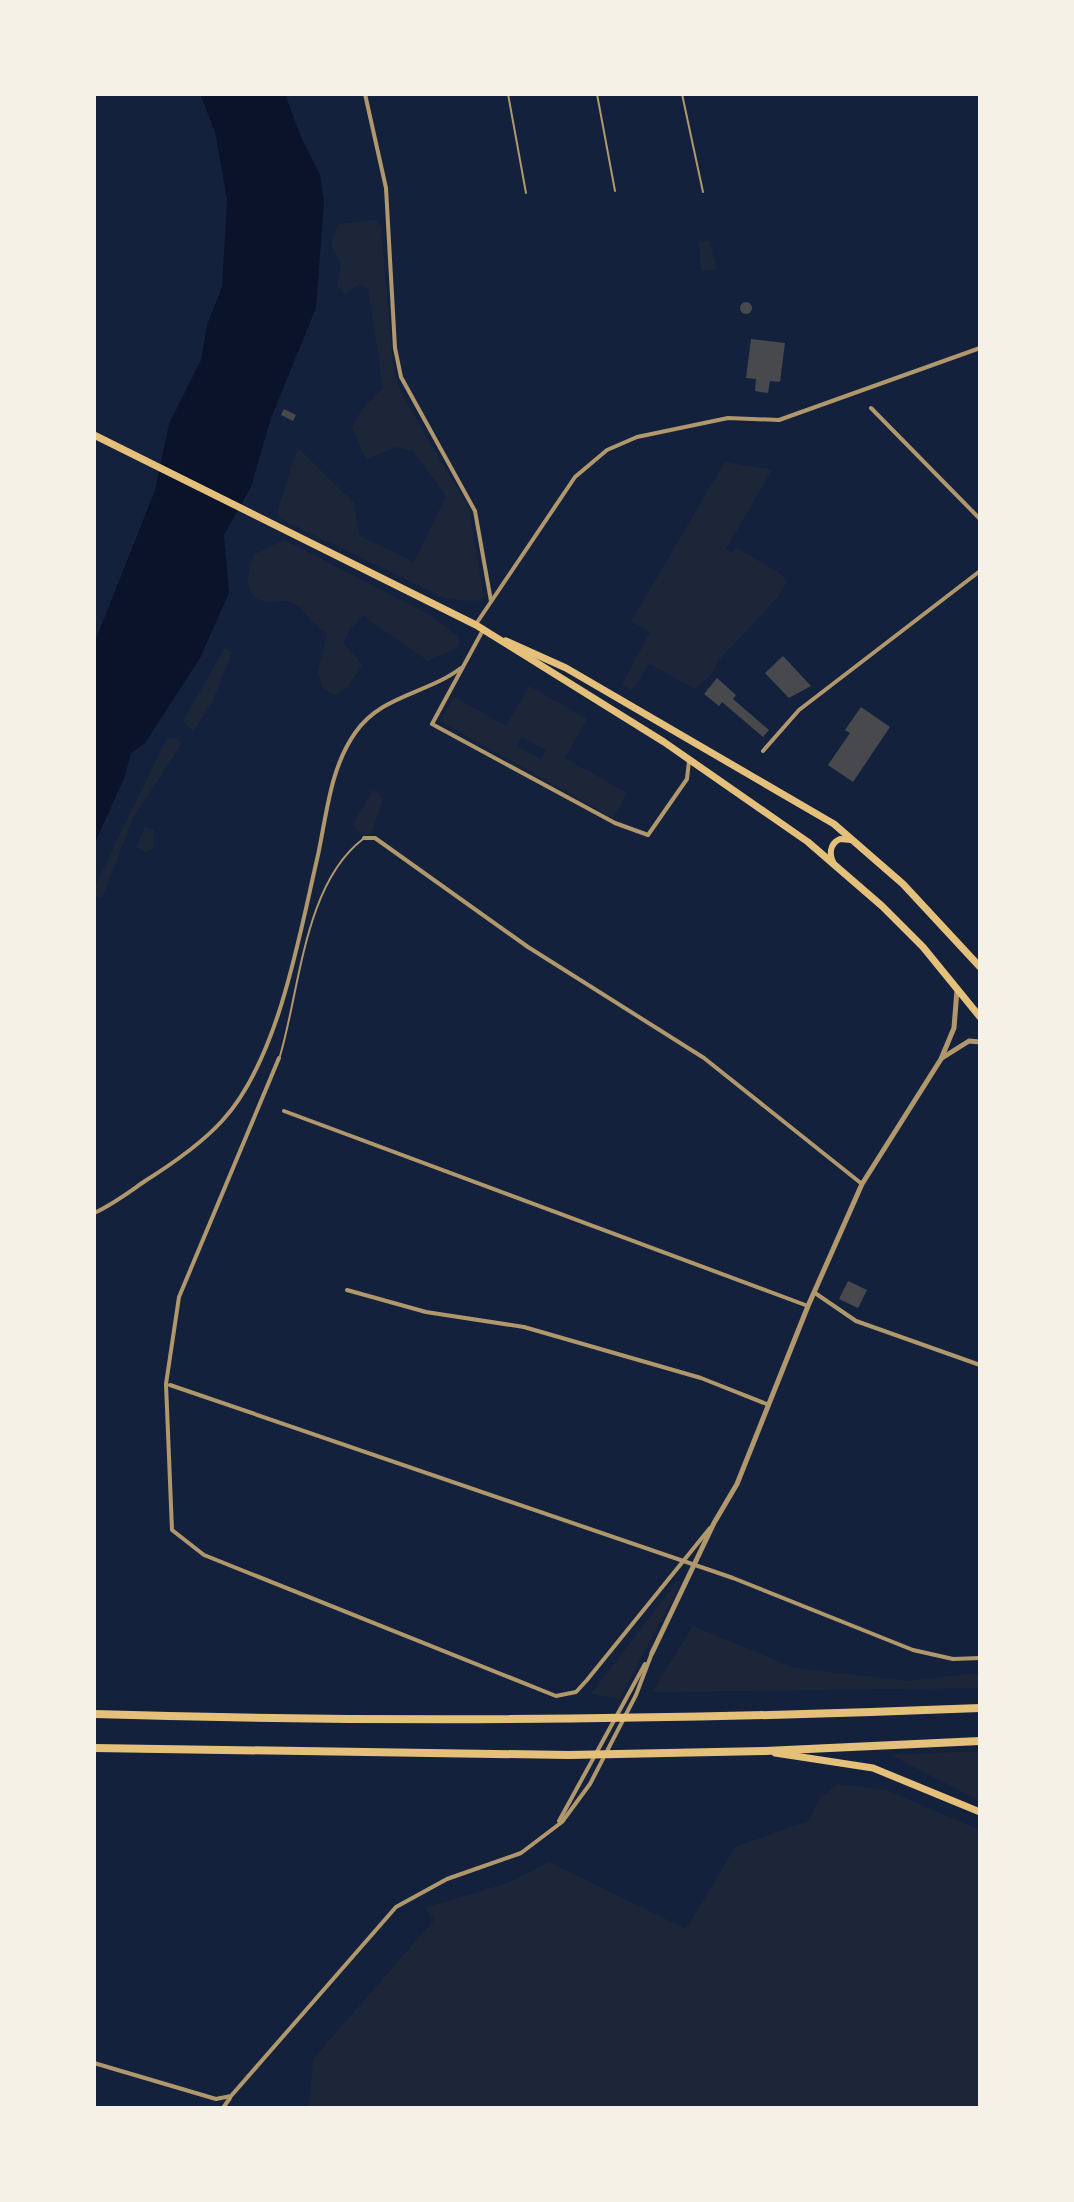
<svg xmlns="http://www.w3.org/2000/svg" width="1074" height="2202" font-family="Arial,sans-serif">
<rect width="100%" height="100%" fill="#14213d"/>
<g fill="#1d2539" fill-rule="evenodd">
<path d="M 376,220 L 381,228 L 394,374 L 405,400 L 469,508 L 484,598 L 475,601 L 447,599 L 281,519 L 277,512 L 298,448 L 354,503 L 360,536 L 414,562 L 446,496 L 413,451 L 397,447 L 366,459 L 352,428 L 362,409 L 383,388 L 368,288 L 359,284 L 345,294 L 337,285 L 341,264 L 331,245 L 338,224 Z"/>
<path d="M 709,241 L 717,269 L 701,271 L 699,243 Z"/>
<path d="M 725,462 L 772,470 L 726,549 L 731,553 L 737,548 L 781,574 L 787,582 L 778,597 L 718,661 L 712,674 L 694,689 L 650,664 L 632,690 L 622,685 L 650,632 L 631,621 Z"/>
<path d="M 284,540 L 428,614 L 460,638 L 457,648 L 428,661 L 363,616 L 350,629 L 343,643 L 363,665 L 347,687 L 335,695 L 322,688 L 318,671 L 327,633 C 311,625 305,609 293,603 C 283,599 277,602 268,602 C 240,599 248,572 253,555 Z"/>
<path d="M 224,649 L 232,652 L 212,703 L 193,731 L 183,721 Z"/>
<path d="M 529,686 L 587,719 L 565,758 L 627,793 L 613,818 L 440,721 L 454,697 L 506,726 ZM 522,737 L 546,750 L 541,759 L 517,746 Z"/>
<path d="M 176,738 L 182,743 L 133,818 L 102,898 L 94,896 L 94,888 L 166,740 Z"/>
<path d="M 373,790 L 383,798 L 371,834 L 362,835 L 353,824 Z"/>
<path d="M 145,827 L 154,830 L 154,847 L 146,853 L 136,847 Z"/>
<path d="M 678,1580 L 681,1582 L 620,1699 L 591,1694 Z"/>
<path d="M 693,1626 L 794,1668 L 907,1681 L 980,1673 L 980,1688 L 652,1692 Z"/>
<path d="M 980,1751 L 980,1801 L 891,1755 Z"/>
<path d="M 838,1784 L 886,1790 L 980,1830 L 980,2108 L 309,2108 L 313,2059 L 434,1920 L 424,1908 L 508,1883 L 549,1862 L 686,1929 L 735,1847 L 808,1821 L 820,1798 Z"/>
</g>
<path fill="#0b132b" d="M 200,94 L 285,94 L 302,139 L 320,175 L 324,202 L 316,308 L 271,418 L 251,487 L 224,535 L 229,593 L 200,658 L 145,743 L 131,753 L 125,776 L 94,845 L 94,644 L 155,490 L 169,424 L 201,360 L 207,325 L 222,287 L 227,199 L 215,132 Z"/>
<g fill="#48494c">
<circle cx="746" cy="308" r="6"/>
<path d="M 751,339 L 785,343 L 780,382 L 770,381 L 768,393 L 755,391 L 756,379 L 746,378 Z"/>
<path d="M 284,409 L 296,415 L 293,421 L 281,415 Z"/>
<path d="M 783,656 L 811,686 L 789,698 L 765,673 Z"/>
<path d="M 717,678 L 736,695 L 733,699 L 769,730 L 763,737 L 722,702 L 719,706 L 704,694 Z"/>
<path d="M 861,707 L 890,727 L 853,782 L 828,765 L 850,733 L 845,730 Z"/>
<path d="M 848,1281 L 867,1290 L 858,1308 L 839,1299 Z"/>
</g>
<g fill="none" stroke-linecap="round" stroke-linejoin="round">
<g stroke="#b1986c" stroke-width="2">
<path d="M 508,94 L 526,193"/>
<path d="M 597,94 L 615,191"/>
<path d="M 682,94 L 703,192"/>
<path d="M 280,1056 C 300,989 304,884 363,839"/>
</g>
<g stroke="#b1986c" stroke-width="4">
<path d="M 365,94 L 386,188 L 395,348 L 401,377 L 475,511 L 491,601"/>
<path d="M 871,408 L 980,519"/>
<path d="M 476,624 L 575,477 L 607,450 L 637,437 L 728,418 L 779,420 L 980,348"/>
<path d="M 483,630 L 432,724 L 615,823 L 648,835 L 687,779 L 689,761"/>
<path d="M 763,751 L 799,710 L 980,571"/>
<path d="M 364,838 L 375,838 L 528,947 L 704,1058 L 862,1184"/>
<path d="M 279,1058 L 179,1297 L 166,1384 L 172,1530 L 204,1555 L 556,1696 L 576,1692 L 587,1680 L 710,1528"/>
<path d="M 284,1111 L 808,1306"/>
<path d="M 94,1213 C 112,1205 129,1192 145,1181 C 172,1164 201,1144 222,1121 C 279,1059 299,936 318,855 C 327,813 330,769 355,733 C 381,695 427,694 461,668"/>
<path d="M 347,1290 L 426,1312 L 524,1327 L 701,1378 L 769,1405"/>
<path d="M 815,1293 L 856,1321 L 980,1365"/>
<path d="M 170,1385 L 733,1578 L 913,1650 L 953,1659 L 980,1658"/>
<path d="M 559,1821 L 645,1664"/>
<path d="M 94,2063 L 216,2099 L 231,2096 L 396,1907 L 447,1879 L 521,1853 L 562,1822 L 590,1784 L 636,1695 L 652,1653"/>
<path d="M 223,2108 L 230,2098"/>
</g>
<g stroke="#b1986c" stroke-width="5">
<path d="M 942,1058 L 969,1041 L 980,1042"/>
<path d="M 652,1653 L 714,1523 L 737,1484 L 808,1306 L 862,1184 L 941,1059 L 954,1028 L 957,990"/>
</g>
<path stroke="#e5c07b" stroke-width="6" d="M 834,864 C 829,855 829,844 840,839 L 851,840"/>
<g stroke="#e5c07b" stroke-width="7">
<path d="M 94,435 L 476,625 L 664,742 L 808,842 L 882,906 L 923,947 L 980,1017"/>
<path d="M 506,641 L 566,668 L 834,824 L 903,884 L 980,967"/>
<path d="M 775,1753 L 873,1768 L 980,1812"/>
</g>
<g stroke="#e5c07b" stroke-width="8">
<path d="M 94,1714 C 390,1723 685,1720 980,1708"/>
<path d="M 94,1748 L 569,1755 L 765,1751 L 980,1741"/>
</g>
</g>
<rect width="1074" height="2202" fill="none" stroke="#f6f1e7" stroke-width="192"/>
</svg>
